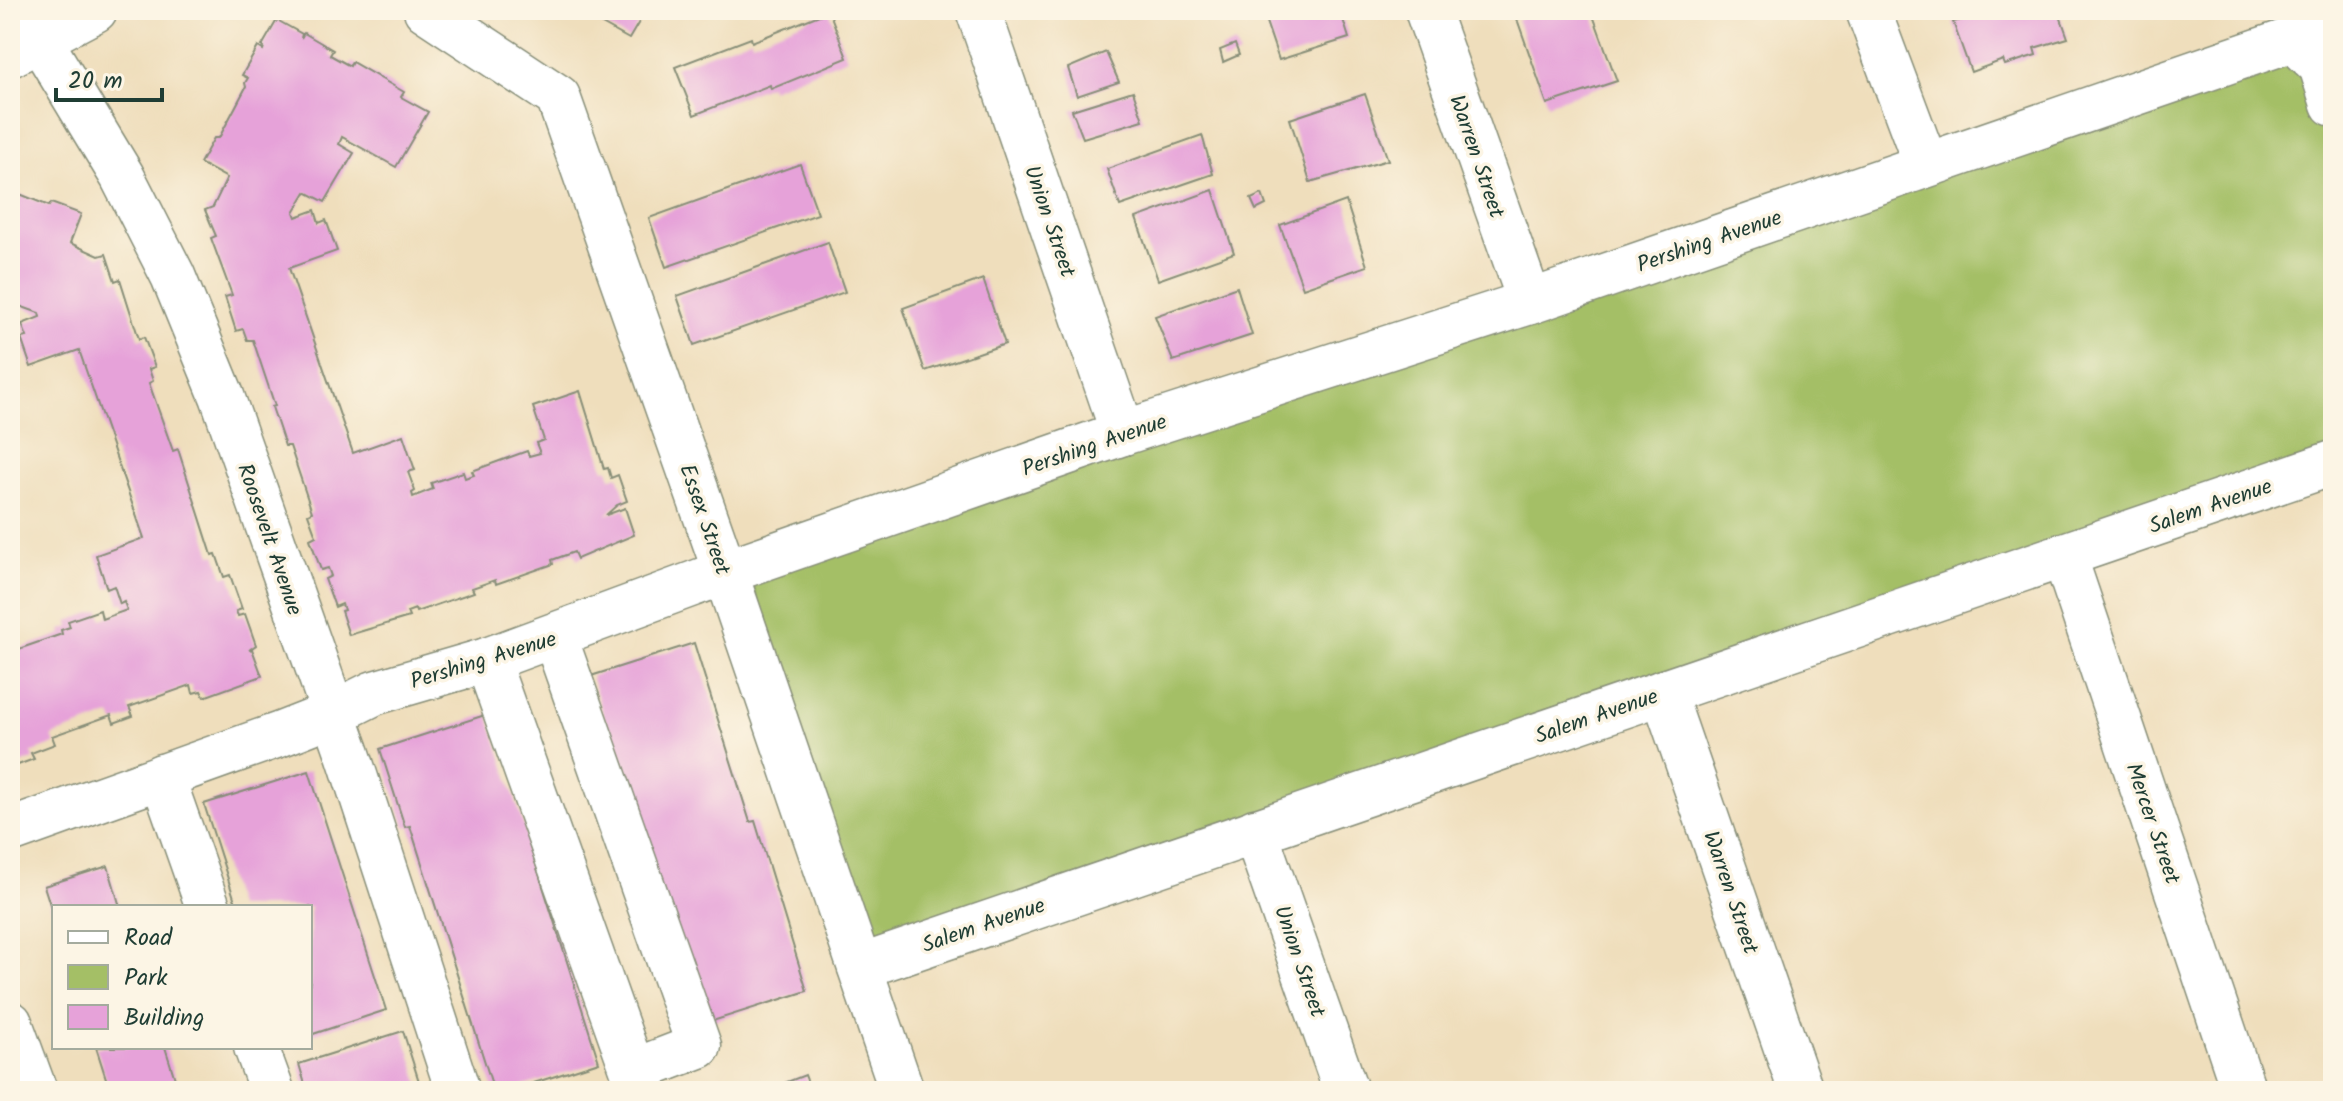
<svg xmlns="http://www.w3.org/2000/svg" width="2343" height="1101" font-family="Kalam,sans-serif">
<rect width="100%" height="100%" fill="#fcf5e5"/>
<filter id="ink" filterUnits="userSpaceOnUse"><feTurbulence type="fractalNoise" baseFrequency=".0125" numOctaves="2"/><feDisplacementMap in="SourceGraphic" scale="16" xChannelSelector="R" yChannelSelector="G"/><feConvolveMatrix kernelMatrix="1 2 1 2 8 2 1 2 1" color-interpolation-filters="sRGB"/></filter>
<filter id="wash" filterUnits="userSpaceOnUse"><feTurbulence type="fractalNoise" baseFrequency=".006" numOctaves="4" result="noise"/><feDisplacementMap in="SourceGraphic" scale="32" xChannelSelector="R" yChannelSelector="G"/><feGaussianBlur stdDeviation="1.8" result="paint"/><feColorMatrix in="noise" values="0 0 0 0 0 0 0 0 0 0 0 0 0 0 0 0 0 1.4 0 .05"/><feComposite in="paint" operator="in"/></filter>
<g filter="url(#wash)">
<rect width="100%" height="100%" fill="#efdebc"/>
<path fill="#a4bf66" stroke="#627e4d" stroke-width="2" d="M 2333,37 L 2333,472 L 868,970 L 746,565 Z"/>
<g id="blocks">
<g fill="#e6a2d9">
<path d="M 577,10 L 646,10 L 629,39 Z"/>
<path d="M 1262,10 L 1340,10 L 1349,38 L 1279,60 Z"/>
<path d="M 1545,10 L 1591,10 L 1617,81 L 1547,104 L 1517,19 Z"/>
<path d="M 1966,10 L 2058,10 L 2068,38 L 2034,48 L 2036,55 L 2005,65 L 2003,60 L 1971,72 L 1953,22 L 1962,20 L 1961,12 Z"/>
<path d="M 829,11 L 847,58 L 771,89 L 770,85 L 694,115 L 675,67 L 751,38 L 752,42 Z"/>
<path d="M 277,20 L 302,34 L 301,38 L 304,33 L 333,50 L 330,55 L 350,66 L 352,62 L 404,92 L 401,97 L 428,112 L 396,167 L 342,137 L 339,144 L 354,153 L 325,202 L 306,192 L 294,212 L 296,217 L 315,210 L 319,223 L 326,220 L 337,251 L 289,268 L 353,453 L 403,435 L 415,470 L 408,472 L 415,491 L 412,493 L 413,497 L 433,489 L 431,483 L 463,472 L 465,478 L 474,475 L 472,471 L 527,451 L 529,456 L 540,453 L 536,443 L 544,440 L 533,407 L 580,391 L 604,469 L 608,468 L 611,478 L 618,475 L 627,501 L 617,505 L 606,515 L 625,508 L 634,535 L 577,559 L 574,552 L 552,560 L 553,564 L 496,584 L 495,580 L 472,588 L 474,592 L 416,612 L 415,609 L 407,612 L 409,617 L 349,635 L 341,611 L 344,610 L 342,604 L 335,607 L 325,579 L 331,576 L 328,568 L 321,570 L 310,539 L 316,536 L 308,514 L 312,512 L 290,446 L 285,446 L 272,407 L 275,406 L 253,340 L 247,340 L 243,329 L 236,331 L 225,297 L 232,295 L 211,238 L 216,236 L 205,210 L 213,207 L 227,178 L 200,163 L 214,138 L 219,138 L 246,87 L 245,83 L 248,78 L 242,75 L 258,47 L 263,50 L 264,47 L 262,46 Z"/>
<path d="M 1235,44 L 1239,55 L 1223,62 L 1220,50 Z"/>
<path d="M 1106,52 L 1119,82 L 1077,96 L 1068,68 Z"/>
<path d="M 1133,91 L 1143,120 L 1083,138 L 1072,110 Z"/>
<path d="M 1365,94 L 1388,160 L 1310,182 L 1290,119 Z"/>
<path d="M 1202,135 L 1213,174 L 1120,206 L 1107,169 Z"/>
<path d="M 800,164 L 818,214 L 666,267 L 649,218 Z"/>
<path d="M 10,190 L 49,206 L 51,203 L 81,214 L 70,243 L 99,256 L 106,254 L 115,281 L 120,279 L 139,339 L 144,337 L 155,367 L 149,369 L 153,381 L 149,383 L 173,451 L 178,449 L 212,555 L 216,554 L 224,577 L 230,575 L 242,609 L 236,611 L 238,616 L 245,614 L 256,645 L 249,650 L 252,649 L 262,676 L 204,697 L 201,691 L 193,693 L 191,685 L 129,707 L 133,716 L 114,723 L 111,715 L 52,736 L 55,744 L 31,753 L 34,759 L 10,768 L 10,652 L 62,634 L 61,630 L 70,627 L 68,621 L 100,610 L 102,619 L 127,610 L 124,602 L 120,604 L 114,586 L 107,589 L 96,555 L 144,538 L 79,350 L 31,367 L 21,338 L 27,337 L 22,324 L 40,317 L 39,313 L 17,305 L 10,322 Z"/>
<path d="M 1213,190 L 1234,253 L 1158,280 L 1136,218 Z"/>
<path d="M 1262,194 L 1266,205 L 1256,210 L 1251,199 Z"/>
<path d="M 1346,201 L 1367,266 L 1303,288 L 1280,225 Z"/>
<path d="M 828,242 L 845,292 L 694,345 L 677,296 Z"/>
<path d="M 983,279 L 1005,344 L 925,371 L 903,308 Z"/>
<path d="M 1237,287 L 1252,335 L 1173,361 L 1155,316 Z"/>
<path d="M 694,643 L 750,822 L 755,821 L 807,991 L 700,1025 L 591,676 Z"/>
<path d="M 488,714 L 599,1062 L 509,1091 L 494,1091 L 410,826 L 405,827 L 380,749 Z"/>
<path d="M 309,771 L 386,1010 L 310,1035 L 310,907 L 237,907 L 204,804 Z"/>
<path d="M 108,866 L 120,907 L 54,907 L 53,914 L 44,886 Z"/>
<path d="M 403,1031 L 422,1091 L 307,1091 L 299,1064 Z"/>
<path d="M 96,1047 L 165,1047 L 175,1079 L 136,1091 L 110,1091 Z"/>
<path d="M 805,1075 L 811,1091 L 764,1091 Z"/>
</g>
</g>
</g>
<g filter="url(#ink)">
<use href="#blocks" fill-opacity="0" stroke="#878e78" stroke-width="2"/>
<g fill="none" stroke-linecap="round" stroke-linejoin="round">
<defs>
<g id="minor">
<path d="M 31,10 L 40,40 L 122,176 L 173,276 L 222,396 L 348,754 L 458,1091"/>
<path d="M 426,10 L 558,97 L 721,560 L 902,1091"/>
<path d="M 978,10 L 1123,433"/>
<path d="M 1427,10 L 1530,302"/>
<path d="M 1868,10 L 1926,165"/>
<path d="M 2293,39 L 2333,26"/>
<path d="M 10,55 L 95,10"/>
<path d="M 2064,555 L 2244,1091"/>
<path d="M 555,637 L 699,1046 L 634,1071"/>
<path d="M 487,660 L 640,1091"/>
<path d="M 1663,692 L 1801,1091"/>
<path d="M 162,776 L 208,907"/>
<path d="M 10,831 L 281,734 L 332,714 L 374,693 L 487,660 L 725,572 L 1123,433 L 1530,302 L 2293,39 L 2321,66 L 2333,104"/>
<path d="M 1255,831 L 1346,1091"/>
<path d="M 860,967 L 2333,463"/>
<path d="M 10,1023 L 35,1091"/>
<path d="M 256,1047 L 272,1091"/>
</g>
</defs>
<use href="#minor" stroke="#878e78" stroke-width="47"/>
<use href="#minor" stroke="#fff" stroke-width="44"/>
</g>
</g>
<g text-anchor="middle" stroke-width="7" stroke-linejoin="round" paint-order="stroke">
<g font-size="22" fill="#1f3d34" stroke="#fcf5e5">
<text transform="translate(1478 156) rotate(71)" y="8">Warren Street</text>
<text transform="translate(1051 221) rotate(71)" y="8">Union Street</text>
<text transform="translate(1709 240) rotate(-19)" y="8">Pershing Avenue</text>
<text transform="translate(1094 444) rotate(-19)" y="8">Pershing Avenue</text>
<text transform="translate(2210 505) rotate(-19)" y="8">Salem Avenue</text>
<text transform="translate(706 519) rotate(71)" y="8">Essex Street</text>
<text transform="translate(271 539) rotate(71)" y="8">Roosevelt Avenue</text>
<text transform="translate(483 659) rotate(-17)" y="8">Pershing Avenue</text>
<text transform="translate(1596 715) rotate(-19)" y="8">Salem Avenue</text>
<text transform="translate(2154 823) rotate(71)" y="8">Mercer Street</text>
<text transform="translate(1732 892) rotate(71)" y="8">Warren Street</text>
<text transform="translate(983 924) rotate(-19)" y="8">Salem Avenue</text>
<text transform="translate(1301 961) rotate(71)" y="8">Union Street</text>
</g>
</g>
<rect width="2343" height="1101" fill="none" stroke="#fcf5e5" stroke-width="40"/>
<rect x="52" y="905" width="260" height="144" fill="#fcf5e5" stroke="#a4ab9e" stroke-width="2"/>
<rect x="68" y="931" width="40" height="12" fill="#ffffff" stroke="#a4ab9e" stroke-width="2"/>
<text x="124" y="945" font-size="24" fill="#1f3d34">Road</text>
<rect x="68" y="965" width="40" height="24" fill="#a4bf66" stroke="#a4ab9e" stroke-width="2"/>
<text x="124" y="985" font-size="24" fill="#1f3d34">Park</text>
<rect x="68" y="1005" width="40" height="24" fill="#e6a2d9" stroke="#a4ab9e" stroke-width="2"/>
<text x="124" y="1025" font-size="24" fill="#1f3d34">Building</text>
<path d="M56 88v12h106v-12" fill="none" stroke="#1f3d34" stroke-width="4"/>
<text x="68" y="88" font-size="24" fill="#1f3d34" stroke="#fcf5e5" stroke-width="6" paint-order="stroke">20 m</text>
</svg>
